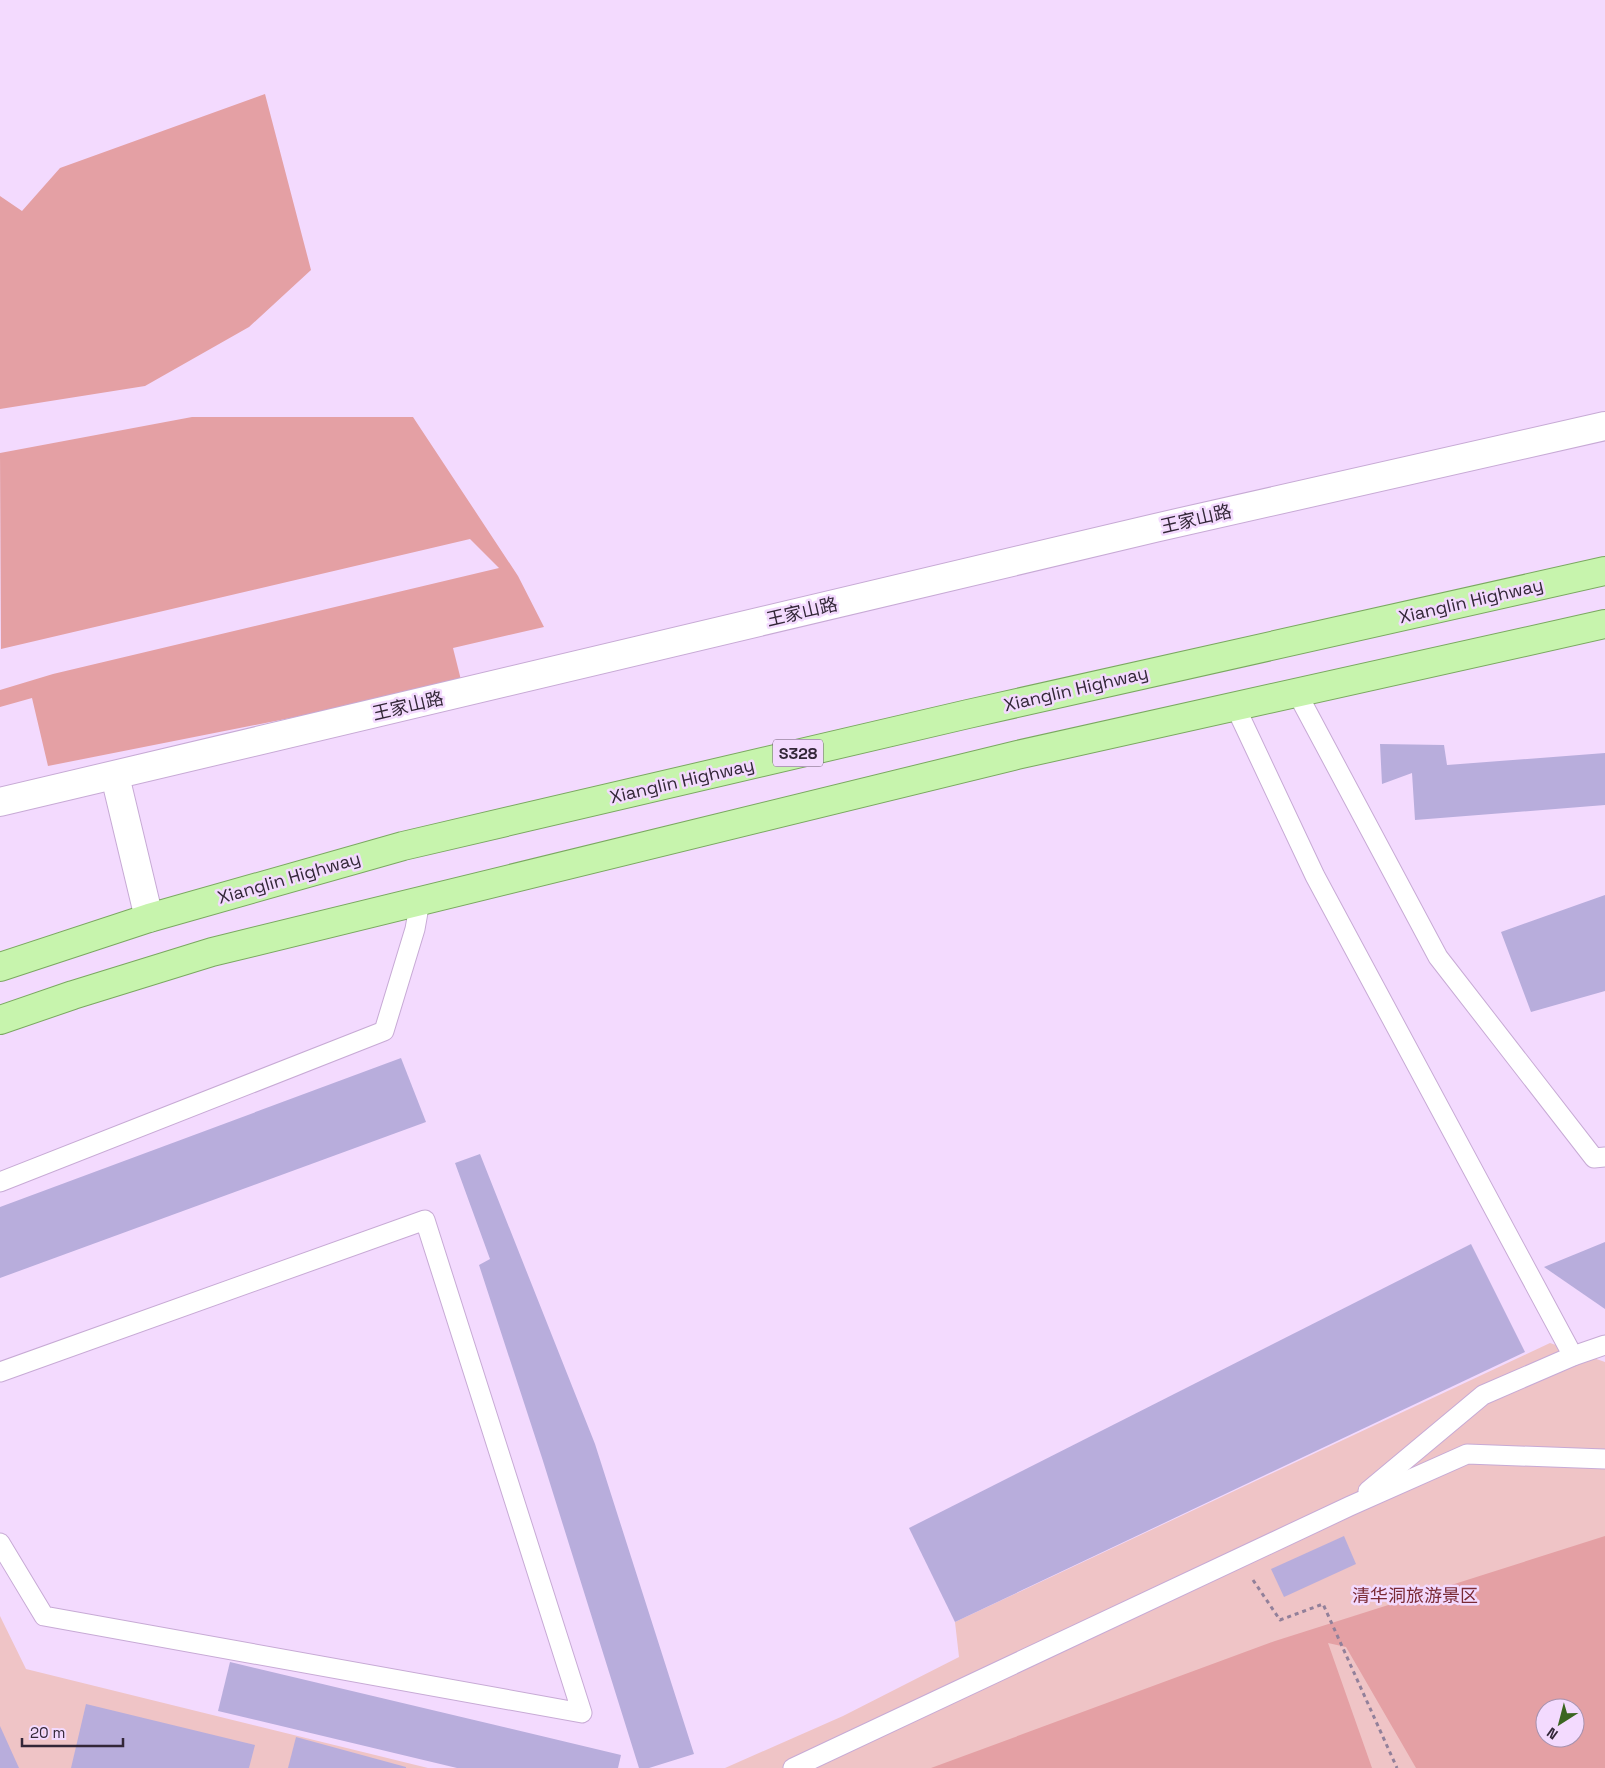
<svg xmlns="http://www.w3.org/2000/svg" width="1605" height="1768" font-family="'Space Grotesk','Noto Sans SC',sans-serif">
<rect width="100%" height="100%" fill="#f3dafe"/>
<g fill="#efc4c6" fill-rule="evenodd">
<path d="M 1550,1343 L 1605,1362 L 1605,1768 L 725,1768 L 843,1716 L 959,1657 L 955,1622 ZM 1545,1708 L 1575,1708 L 1575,1738 L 1545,1738 Z"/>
<path d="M 0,1616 L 26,1669 L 428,1768 L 0,1768 Z"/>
</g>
<g fill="#e4a0a4" fill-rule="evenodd">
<path d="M 265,94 L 311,270 L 249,327 L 145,386 L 0,409 L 0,196 L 22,211 L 60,168 Z"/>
<path d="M 192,417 L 413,417 L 518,576 L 544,627 L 453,648 L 462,684 L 48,766 L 32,698 L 0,707 L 0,690 L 53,674 L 499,568 L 470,539 L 1,649 L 0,453 Z"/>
<path d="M 1605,1536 L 1605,1768 L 1416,1768 L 1346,1647 L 1328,1643 L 1372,1768 L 931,1768 L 1275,1641 ZM 1545,1708 L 1575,1708 L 1575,1738 L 1545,1738 Z"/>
</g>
<g fill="#b8addc">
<path d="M 1380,744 L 1444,745 L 1447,765 L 1605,753 L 1605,805 L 1415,820 L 1412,773 L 1382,784 Z"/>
<path d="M 1605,895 L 1605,991 L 1531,1012 L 1501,932 Z"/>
<path d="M 401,1058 L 426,1122 L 0,1278 L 0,1207 Z"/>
<path d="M 480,1154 L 595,1444 L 694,1754 L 649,1768 L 639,1768 L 543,1461 L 479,1265 L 490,1259 L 455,1163 Z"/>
<path d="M 1605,1242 L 1605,1309 L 1544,1267 Z"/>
<path d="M 1471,1244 L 1525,1352 L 955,1622 L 909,1528 Z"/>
<path d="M 1344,1536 L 1356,1564 L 1284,1597 L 1271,1569 Z"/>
<path d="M 230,1662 L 621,1755 L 618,1768 L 457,1768 L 218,1711 Z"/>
<path d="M 86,1704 L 255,1745 L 249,1768 L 71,1768 Z"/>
<path d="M 0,1726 L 19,1768 L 0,1768 Z"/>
<path d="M 296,1737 L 406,1767 L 406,1768 L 288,1768 Z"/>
</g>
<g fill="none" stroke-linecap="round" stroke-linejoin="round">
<defs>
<g id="service">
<path d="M 1297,693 L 1438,957 L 1594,1158 L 1605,1157"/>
<path d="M 1235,706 L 1315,876 L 1573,1356"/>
<path d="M 0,1182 L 384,1031 L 415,929 L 420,901"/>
<path d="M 0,1372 L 425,1220 L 582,1713 L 44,1616 L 0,1543"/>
<path d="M 1368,1491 L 1483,1395 L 1573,1356 L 1605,1345"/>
<path d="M 793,1768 L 1350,1506 L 1467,1454 L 1605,1459"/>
</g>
<path id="minor" d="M 115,776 L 149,918"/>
<path id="tertiary" d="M 0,802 L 1155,528 L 1605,426"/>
<g id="primary">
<path d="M 0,967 L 149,918 L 403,846 L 968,714 L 1605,571"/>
<path d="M 0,1020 L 73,995 L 212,952 L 1017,755 L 1605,624"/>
</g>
</defs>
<use href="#service" stroke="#c7aad5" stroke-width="21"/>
<use href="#minor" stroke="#c7aad5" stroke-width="30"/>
<use href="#tertiary" stroke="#c7aad5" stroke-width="30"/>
<use href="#primary" stroke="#7aa860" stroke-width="30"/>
<path stroke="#92809a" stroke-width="3" stroke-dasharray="4 4" stroke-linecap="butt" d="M 1253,1580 L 1280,1620 L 1323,1604 L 1397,1768"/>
<use href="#service" stroke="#fff" stroke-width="19"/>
<use href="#minor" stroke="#fff" stroke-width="28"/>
<use href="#tertiary" stroke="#fff" stroke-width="28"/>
<use href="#primary" stroke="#c7f4ad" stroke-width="28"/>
</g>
<g text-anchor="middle" stroke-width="5" stroke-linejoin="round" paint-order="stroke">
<rect fill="#f3dafe" stroke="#6d5d73" stroke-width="1" x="773" y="739.5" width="50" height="27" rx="4"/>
<g font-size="16" font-weight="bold" fill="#332738">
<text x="798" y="759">S328</text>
</g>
<g font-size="18" fill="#332738" stroke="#f3dafe">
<text transform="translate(1196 519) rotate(-13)" y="6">王家山路</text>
<text transform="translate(1471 601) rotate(-13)" y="6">Xianglin Highway</text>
<text transform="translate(802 612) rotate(-13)" y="6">王家山路</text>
<text transform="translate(1076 689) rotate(-13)" y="6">Xianglin Highway</text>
<text transform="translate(408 706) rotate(-13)" y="6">王家山路</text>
<text transform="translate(682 781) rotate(-13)" y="6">Xianglin Highway</text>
<text transform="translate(289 878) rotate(-16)" y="6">Xianglin Highway</text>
</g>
<g font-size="18" fill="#7a2a35" stroke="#f3dafe">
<text x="1415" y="1602">清华洞旅游景区</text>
</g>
</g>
<g transform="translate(1560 1723) rotate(216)"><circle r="24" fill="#f3dafe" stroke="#a692af"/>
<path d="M0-4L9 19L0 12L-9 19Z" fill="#3b6521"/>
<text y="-8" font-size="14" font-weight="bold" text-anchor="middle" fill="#332738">N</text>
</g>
<path d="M22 1738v8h101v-8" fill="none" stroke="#332738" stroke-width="2.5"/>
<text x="30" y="1738" font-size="15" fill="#332738" stroke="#f3dafe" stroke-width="4" paint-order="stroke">20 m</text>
</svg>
